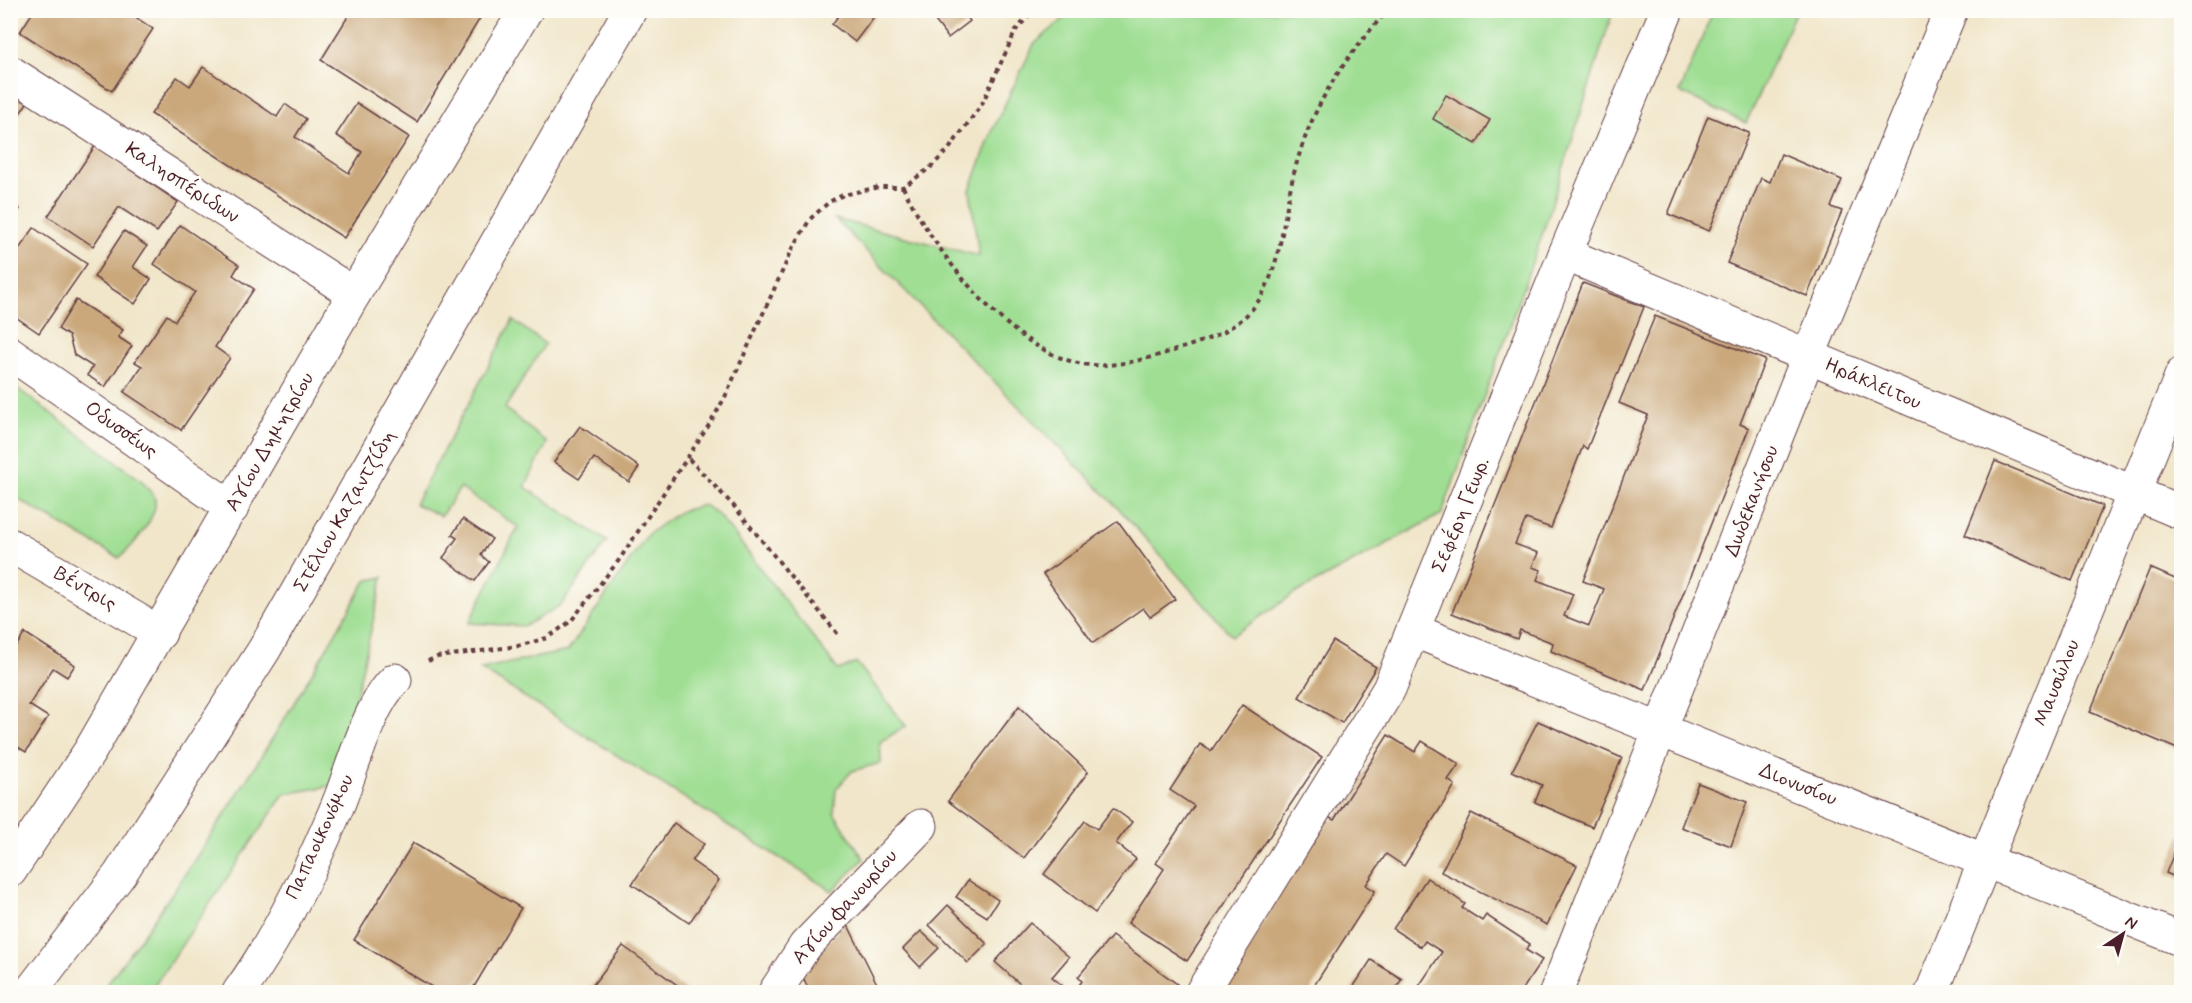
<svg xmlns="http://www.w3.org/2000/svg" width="2192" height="1003" font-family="Mynerve,sans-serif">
	<rect width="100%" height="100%" fill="#fdfcf7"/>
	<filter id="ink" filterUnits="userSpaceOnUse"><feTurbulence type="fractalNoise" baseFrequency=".0167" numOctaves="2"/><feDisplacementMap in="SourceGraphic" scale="12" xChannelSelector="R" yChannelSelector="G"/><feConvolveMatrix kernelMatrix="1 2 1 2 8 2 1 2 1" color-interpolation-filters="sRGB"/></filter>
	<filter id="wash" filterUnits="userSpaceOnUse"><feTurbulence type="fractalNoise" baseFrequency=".008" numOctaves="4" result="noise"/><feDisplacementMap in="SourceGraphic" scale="24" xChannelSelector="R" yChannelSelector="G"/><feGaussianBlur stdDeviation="1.35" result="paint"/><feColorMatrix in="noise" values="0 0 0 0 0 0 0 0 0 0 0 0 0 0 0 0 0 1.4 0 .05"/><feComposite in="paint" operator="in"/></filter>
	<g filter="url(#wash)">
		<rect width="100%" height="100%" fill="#f1e6ca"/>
		<g fill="#9fde93" stroke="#747e5f" stroke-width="1.5">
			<path d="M 1073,11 L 1613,11 L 1542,235 L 1442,514 L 1294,594 L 1232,636 L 1120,510 L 835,219 L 979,256 L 970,190 L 993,129 L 1034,44 Z"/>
			<path d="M 1713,11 L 1796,11 L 1746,123 L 1680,92 Z"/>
			<path d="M 513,320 L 545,344 L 505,408 L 547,443 L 525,487 L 607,541 L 561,605 L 525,626 L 469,623 L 518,527 L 460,488 L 441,516 L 415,504 Z"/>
			<path d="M 10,383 L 142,481 C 145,486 151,491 154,497 C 162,513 131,548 119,558 L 11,495 Z"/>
			<path d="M 704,505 L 717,514 L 737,538 L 838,670 L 857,663 L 906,726 L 880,742 L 881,763 L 852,771 L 836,789 L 834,813 L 864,859 L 832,891 L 480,669 L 568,651 L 648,534 L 681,511 Z"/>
			<path d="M 383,577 L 336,785 L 284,794 L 150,992 L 101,992 C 199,862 284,723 366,581 Z"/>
		</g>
		<g id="blocks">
			<g fill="#caa87c">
				<path d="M 34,10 L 125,10 L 153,29 L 112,91 L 20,32 Z"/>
				<path d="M 352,10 L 485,10 L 417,122 L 321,60 Z"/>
				<path d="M 843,10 L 879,10 L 855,42 L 832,24 Z"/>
				<path d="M 927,10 L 962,10 L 970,21 L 948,38 Z"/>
				<path d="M 203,67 L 277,117 L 285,104 L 306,119 L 295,137 L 349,173 L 362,152 L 336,135 L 357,103 L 409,137 L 344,238 L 151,114 L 177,77 L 190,86 Z"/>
				<path d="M 10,93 L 27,103 L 10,128 Z"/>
				<path d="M 1446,95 L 1490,120 L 1476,144 L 1433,119 Z"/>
				<path d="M 1708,116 L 1749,133 L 1709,231 L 1668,214 Z"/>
				<path d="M 95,146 L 178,202 L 157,232 L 119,207 L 93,246 L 48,216 Z"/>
				<path d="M 1781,154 L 1842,180 L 1831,207 L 1842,211 L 1807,296 L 1727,263 L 1761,178 L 1770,182 Z"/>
				<path d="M 10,202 L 20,209 L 10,222 Z"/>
				<path d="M 180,225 L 239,265 L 233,275 L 254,289 L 215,347 L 230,358 L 181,430 L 124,392 L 142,366 L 135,362 L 167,315 L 175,321 L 195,292 L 154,264 Z"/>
				<path d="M 34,228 L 87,264 L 39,333 L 10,313 L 10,243 L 19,249 Z"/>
				<path d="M 124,231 L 147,246 L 133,267 L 151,279 L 135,304 L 94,277 Z"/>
				<path d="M 1583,283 L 1644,307 L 1587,449 L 1583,446 L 1551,528 L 1526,519 L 1515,544 L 1538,553 L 1532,567 L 1541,570 L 1537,580 L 1573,594 L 1564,616 L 1589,626 L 1604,589 L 1583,581 L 1648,415 L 1619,403 L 1655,316 L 1765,360 L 1740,424 L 1749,428 L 1645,690 L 1551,651 L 1553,643 L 1520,630 L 1517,639 L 1452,613 Z"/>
				<path d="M 76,300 L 123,330 L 118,337 L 132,346 L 105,387 L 87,375 L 93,367 L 74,355 L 69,336 L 58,329 Z"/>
				<path d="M 580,426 L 639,467 L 629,482 L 594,458 L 579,479 L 554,462 Z"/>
				<path d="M 1995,461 L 2103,506 L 2072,581 L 1965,535 Z"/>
				<path d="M 463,519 L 492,539 L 481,555 L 489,562 L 475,581 L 443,558 L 457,538 L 452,535 Z"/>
				<path d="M 1118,521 L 1175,599 L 1150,617 L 1143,608 L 1093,643 L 1043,574 Z"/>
				<path d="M 2150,568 L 2182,582 L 2182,751 L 2090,712 Z"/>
				<path d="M 25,633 L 75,665 L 67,677 L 53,668 L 29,705 L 48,717 L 26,752 L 10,742 L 10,641 L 17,645 Z"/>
				<path d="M 1333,641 L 1376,667 L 1342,723 L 1299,697 Z"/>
				<path d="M 1242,705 L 1322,757 L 1187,961 L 1128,923 L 1164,869 L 1156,863 L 1194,806 L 1170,790 L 1200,744 L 1211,751 Z"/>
				<path d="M 1019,706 L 1088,772 L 1024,858 L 948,801 Z"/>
				<path d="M 1538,721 L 1622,758 L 1592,827 L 1535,802 L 1542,785 L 1512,771 Z"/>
				<path d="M 1388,735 L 1415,752 L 1422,741 L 1459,764 L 1448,780 L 1455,785 L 1404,866 L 1386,854 L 1366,885 L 1375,891 L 1310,992 L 1220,992 L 1328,817 L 1334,820 Z"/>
				<path d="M 1698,783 L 1747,802 L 1731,846 L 1681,827 Z"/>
				<path d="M 1113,808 L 1132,822 L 1116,843 L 1136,859 L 1095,913 L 1044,874 L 1085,821 L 1097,829 Z"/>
				<path d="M 1471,813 L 1577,865 L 1547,925 L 1441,872 Z"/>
				<path d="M 674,823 L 704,844 L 692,861 L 719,880 L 689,923 L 632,884 Z"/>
				<path d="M 2181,835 L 2182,835 L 2182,880 L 2166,873 Z"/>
				<path d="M 413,843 L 521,908 L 471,992 L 440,992 L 354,940 Z"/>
				<path d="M 1427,878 L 1465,904 L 1462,908 L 1482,921 L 1486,915 L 1530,944 L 1526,950 L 1542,960 L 1521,992 L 1415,992 L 1442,952 L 1425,941 L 1421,947 L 1393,929 Z"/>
				<path d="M 968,880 L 998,900 L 987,917 L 956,897 Z"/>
				<path d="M 948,905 L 987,944 L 968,963 L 929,925 Z"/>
				<path d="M 846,921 L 881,992 L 810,992 L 801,973 Z"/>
				<path d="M 1030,923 L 1069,957 L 1052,977 L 1064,987 L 1059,992 L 1029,992 L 995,962 Z"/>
				<path d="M 921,931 L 939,948 L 920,967 L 903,949 Z"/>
				<path d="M 1112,936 L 1177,984 L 1171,992 L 1074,992 L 1082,981 L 1078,977 Z"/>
				<path d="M 623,946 L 687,992 L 588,991 Z"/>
				<path d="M 1371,960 L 1402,979 L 1393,992 L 1350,992 Z"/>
			</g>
		</g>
	</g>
	<g filter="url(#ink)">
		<use href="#blocks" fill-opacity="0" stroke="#633d43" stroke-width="1.5"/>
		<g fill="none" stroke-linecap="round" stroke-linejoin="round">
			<g stroke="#633d43" stroke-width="35">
				<g id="street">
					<path d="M 10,72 L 354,294"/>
					<path d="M 1565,254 L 2182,513"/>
					<path d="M 10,353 L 232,508"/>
					<path d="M 10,545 L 160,633"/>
					<path d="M 1415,631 L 2182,940"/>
					<path d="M 10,871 L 90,751 L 354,294 L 526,10"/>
					<path d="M 239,992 C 278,938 311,869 337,807 C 352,772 368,705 395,680"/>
					<path d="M 775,992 L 805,946 L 921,826"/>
					<path d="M 1202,992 L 1389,689 L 1565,254 L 1667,10"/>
					<path d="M 1556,992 L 1808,357 L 1951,10"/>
					<path d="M 1932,992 L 2182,374"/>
				</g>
			</g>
			<g stroke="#633d43" stroke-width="35">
				<path id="primary" d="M 30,992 L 120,874 L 264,650 L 630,10"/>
			</g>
			<g stroke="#633d43" stroke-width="4" stroke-dasharray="4.5 4.5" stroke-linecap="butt">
				<path d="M 903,187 C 933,249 1007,348 1078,363 C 1108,370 1147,359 1176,350 C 1205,341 1238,330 1257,303 C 1281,269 1283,217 1293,177 C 1310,108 1341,62 1388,10"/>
				<path d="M 689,459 L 733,505 L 840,637"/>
				<path d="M 428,661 L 437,657 L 518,646 L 547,638 L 571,621 L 619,560 L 711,422 L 725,397 L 792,250 L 810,219 L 829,202 L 843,195 L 879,187 L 903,187 L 930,168 L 949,149 L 982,104 L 1016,30 L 1034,10"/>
			</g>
			<use href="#street" stroke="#fff" stroke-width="33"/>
			<use href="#primary" stroke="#fff" stroke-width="33"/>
		</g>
	</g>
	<g text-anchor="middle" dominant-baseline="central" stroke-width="5" stroke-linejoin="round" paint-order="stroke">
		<g font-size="20" fill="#4a1f2b" stroke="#fdfcf7">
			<text transform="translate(182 183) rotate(33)">Καλησπέριδων</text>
			<text transform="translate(1873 384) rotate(23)">Ηράκλειτου</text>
			<text transform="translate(121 430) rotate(35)">Οδυσσέως</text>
			<text transform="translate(270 442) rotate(-60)">Αγίου Δημητρίου</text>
			<text transform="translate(1752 501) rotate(-69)">Δωδεκανήσου</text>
			<text transform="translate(345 511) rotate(-60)">Στέλιου Καζαντζίδη</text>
			<text transform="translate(1461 515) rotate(-68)">Σεφέρη Γεωρ.</text>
			<text transform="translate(85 589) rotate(30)">Βέντρις</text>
			<text transform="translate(2057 683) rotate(-68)">Μαυσώλου</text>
			<text transform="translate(1798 785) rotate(22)">Διονυσίου</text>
			<text transform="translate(320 837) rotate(-65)">Παπαοικονόμου</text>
			<text transform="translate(845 907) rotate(-48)">Αγίου Φανουρίου</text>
		</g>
	</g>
	<rect width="2192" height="1003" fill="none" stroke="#fdfcf7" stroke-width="36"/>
	<g transform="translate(2123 934) rotate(36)" stroke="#fdfcf7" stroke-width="4.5" paint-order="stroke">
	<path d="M0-4.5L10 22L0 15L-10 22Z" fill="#4a1f2b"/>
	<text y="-9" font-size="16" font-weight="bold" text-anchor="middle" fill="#4a1f2b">N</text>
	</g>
</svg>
